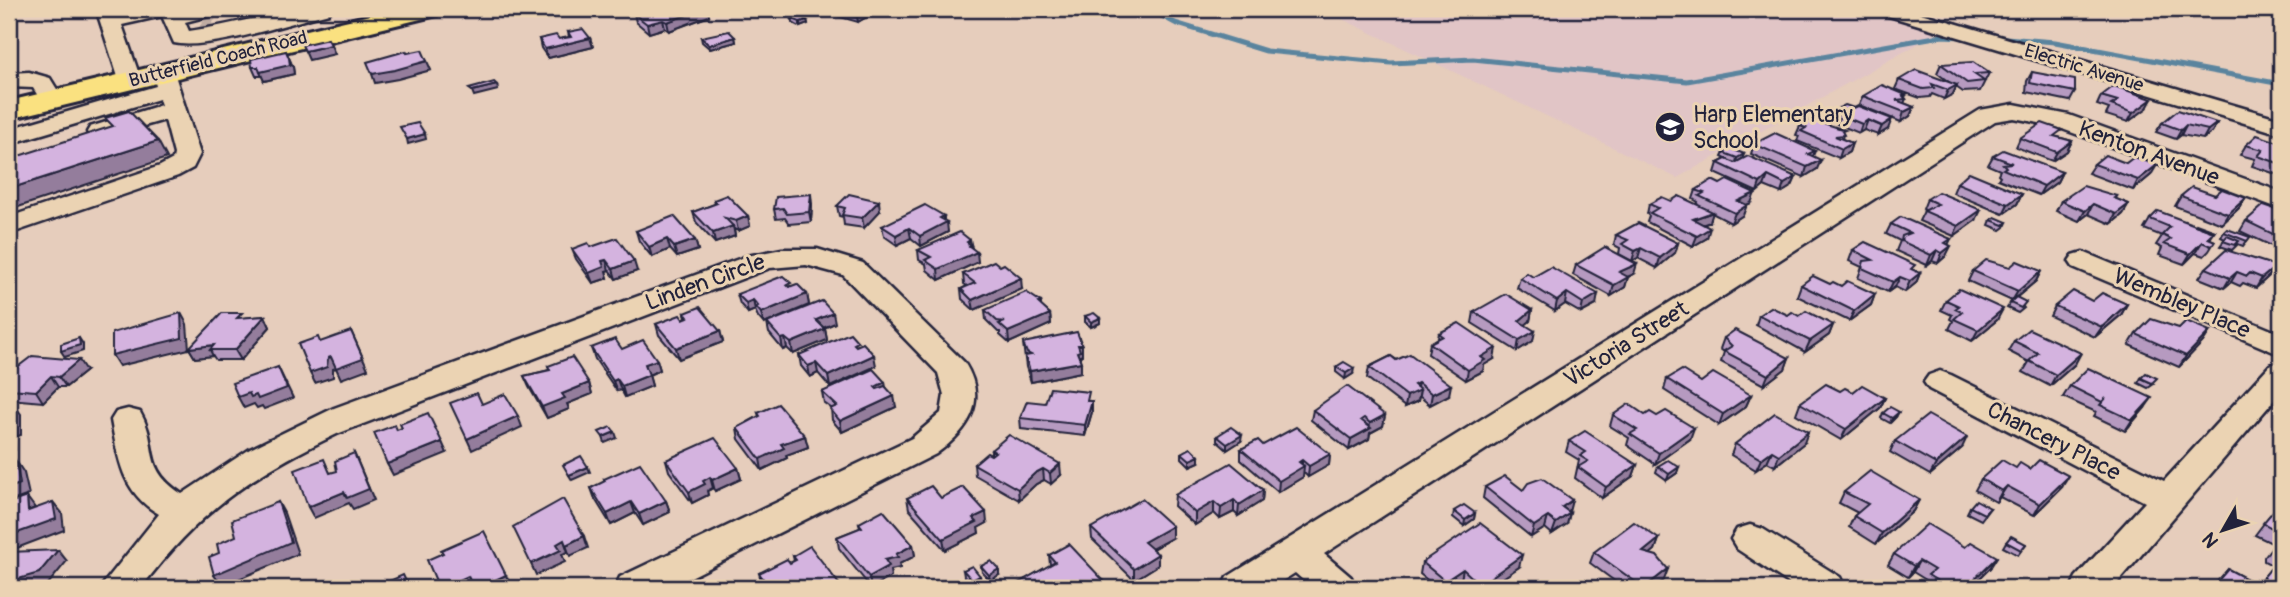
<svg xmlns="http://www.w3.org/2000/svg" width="2290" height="597" font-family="Pangolin,sans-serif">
	<rect width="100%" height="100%" fill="#e6cdbc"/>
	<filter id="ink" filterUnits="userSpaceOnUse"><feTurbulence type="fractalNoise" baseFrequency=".0143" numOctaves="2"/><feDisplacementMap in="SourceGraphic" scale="14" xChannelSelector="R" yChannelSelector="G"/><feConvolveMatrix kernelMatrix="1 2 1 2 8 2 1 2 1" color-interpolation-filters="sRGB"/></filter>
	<g filter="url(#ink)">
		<path fill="#e1c5c6" d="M 1321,9 L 1886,9 L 1926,21 L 1936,34 L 1677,178 Z"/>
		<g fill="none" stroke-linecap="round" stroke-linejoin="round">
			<g stroke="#5a849e" stroke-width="5">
				<path d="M 1149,9 L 1175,23 L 1266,51 L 1391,63 L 1473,59 L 1687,81 L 1941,36 L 1964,37"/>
				<path d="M 1994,37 L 2055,42 L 2281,84"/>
			</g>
			<g stroke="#bfaba2" stroke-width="23" stroke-dasharray="23 11" stroke-linecap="butt">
				<path d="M 246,13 L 255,18"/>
				<path d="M 202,23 L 209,28"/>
			</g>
			<g stroke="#22223b" stroke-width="5">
				<g id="minor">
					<path d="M 96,9 L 116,9 L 118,13 L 137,9 L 223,9 L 220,13 L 185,22 L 189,31 C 238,25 284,7 332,9 L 329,13 C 293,22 207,51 174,43 L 162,16 L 122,25 L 141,80 L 130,87 L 119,80 Z"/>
					<path d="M 1876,9 L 1907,9 L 2281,119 L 2281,134 L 1879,13 Z"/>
					<path d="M 163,65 L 174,72 L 200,154 L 193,168 L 178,176 L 9,234 L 9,217 L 160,166 L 173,159 L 174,154 L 165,120 L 99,139 L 90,137 L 87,132 L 90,127 L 161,105 L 159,99 L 9,144 L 9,129 L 156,86 L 152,72 Z"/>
					<path d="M 29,72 L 50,78 L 63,99 L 59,104 L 43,104 L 33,88 L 9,87 L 9,73 Z"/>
					<path d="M 2014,104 L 2069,115 L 2281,192 L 2281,209 L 2054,126 L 2014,118 L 1995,121 L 1324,554 L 1351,577 L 1356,588 L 1312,588 L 1295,573 L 1271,588 L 1222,588 L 1227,577 L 1980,110 Z"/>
					<path d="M 782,249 L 817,249 L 863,263 L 964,362 C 989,401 969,430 936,454 L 669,588 L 615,588 L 620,577 L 912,438 L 941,413 L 944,395 L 938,373 L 843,275 L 806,265 L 770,268 L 337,434 C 251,475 199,511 141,588 L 100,588 L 159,514 C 122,493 118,458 111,420 L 116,412 L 128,409 L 140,412 C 160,446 140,467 182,494 L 250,449 L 334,408 L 747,256 Z"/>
					<path d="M 2083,252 L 2281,334 L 2281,355 L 2073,267 L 2069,261 L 2073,255 Z"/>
					<path d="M 2281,362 L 2281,392 L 2113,588 L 2071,588 L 2076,577 L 2145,502 L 1929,389 L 1924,382 L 1929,375 L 1940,371 L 1951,375 L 2164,481 L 2270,365 Z"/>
					<path d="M 1750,525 L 1763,529 L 1840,577 L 1845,588 L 1796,588 L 1737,549 L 1731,539 L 1737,529 Z"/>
				</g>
			</g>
			<g stroke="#22223b" stroke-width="6">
				<path id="major" d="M 395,9 L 441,9 L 437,15 L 9,119 L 9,101 Z"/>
			</g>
			<use href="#minor" fill="#ebd3b3" fill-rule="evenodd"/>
			<use href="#major" fill="#fae180" fill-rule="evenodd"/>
		</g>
		<g fill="#b69ac0" stroke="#22223b" stroke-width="2">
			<path d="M 656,9 L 708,9 L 709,16 L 669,31 L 665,28 L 649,33 L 636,22 L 634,14 Z"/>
			<path d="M 836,12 L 870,15 L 858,22 L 837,16 Z"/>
			<path d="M 792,19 L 807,20 L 808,24 L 800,27 L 793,23 Z"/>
			<path d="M 568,32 L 590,38 L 593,47 L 548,58 L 541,48 L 539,39 L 559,39 L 569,37 Z"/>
			<path d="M 701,37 L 735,37 L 736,42 L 710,49 L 702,42 Z"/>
			<path d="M 286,51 L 293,67 L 294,74 L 264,81 L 262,76 L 256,76 L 252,67 Z"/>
			<path d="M 1941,64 L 1989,73 L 1980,91 L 1963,92 L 1956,87 L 1953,94 L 1944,99 L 1932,94 L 1930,97 L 1920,98 L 1895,89 L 1899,80 L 1949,82 L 1937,73 Z"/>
			<path d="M 2032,72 L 2075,92 L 2070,101 L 2026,92 L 2027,81 Z"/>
			<path d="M 1906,95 L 1905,98 L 1906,99 L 1904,103 L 1914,107 L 1910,116 L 1901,122 L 1859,105 L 1863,96 Z"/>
			<path d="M 2101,96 L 2147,108 L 2128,122 L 2106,115 L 2109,109 L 2097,105 Z"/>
			<path d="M 1839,108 L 1888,129 L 1878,135 L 1864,130 L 1859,133 L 1837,124 L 1839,119 L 1836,118 Z"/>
			<path d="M 2162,123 L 2217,123 L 2212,132 L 2203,139 L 2181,135 L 2176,139 L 2156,132 Z"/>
			<path d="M 1800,126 L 1843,134 L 1842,139 L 1852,143 L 1849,152 L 1839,158 L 1797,141 L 1799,136 L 1796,135 Z"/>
			<path d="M 2058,137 L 2072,141 L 2067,151 L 2052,161 L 2016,147 L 2020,138 Z"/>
			<path d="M 2281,143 L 2281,169 L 2276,174 L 2252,166 L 2255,159 L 2240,155 L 2246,145 Z"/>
			<path d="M 1754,144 L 1815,151 L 1813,156 L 1817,169 L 1804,177 L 1751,154 Z"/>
			<path d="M 1724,153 L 1744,154 L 1742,159 L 1796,177 L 1792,186 L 1781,193 L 1764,186 L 1757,192 L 1715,173 L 1718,163 L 1726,159 L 1722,157 Z"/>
			<path d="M 1993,156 L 2062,172 L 2057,182 L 2039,195 L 1998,179 L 2000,176 L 1998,174 L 2000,170 L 1988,165 Z"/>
			<path d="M 2094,164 L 2151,175 L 2133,190 L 2088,173 Z"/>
			<path d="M 1957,183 L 2022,194 L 2017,204 L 2003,214 L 1953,193 Z"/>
			<path d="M 1696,190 L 1751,203 L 1746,205 L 1743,215 L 1731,223 L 1712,213 L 1710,222 L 1703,225 L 1707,238 L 1693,246 L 1647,222 L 1649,216 L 1647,214 L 1649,204 L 1697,204 L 1698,202 L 1693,199 Z"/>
			<path d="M 2215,195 L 2246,198 L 2239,208 L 2222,224 L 2175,206 L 2181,196 Z"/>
			<path d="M 2117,196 L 2116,199 L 2129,204 L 2123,214 L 2111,224 L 2088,214 L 2079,221 L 2056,211 L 2061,201 Z"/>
			<path d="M 1927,199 L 1976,220 L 1954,236 L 1919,221 L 1924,211 L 1925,210 L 1923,209 Z"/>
			<path d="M 714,200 L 748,216 L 750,226 L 738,231 L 734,229 L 735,236 L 715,243 L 696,222 L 693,212 L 715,204 Z"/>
			<path d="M 812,204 L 811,222 L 789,224 L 785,218 L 776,219 L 774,209 Z"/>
			<path d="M 837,206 L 880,211 L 864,228 L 844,225 L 843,217 L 839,216 Z"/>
			<path d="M 2281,211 L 2281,247 L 2278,249 L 2240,231 L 2246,221 Z"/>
			<path d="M 2150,219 L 2195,225 L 2215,231 L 2210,239 L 2215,241 L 2209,251 L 2204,256 L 2195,253 L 2184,264 L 2159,255 L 2162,248 L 2156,245 L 2162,236 L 2144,229 Z"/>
			<path d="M 944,220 L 948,232 L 921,246 L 911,238 L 897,245 L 884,236 L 882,226 Z"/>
			<path d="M 1991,220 L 2007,222 L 2005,227 L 2001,230 L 1989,225 Z"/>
			<path d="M 1891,224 L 1951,239 L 1948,245 L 1946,256 L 1938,263 L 1932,261 L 1927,265 L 1896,251 L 1900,241 L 1886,234 Z"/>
			<path d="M 636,231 L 695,240 L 698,250 L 677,257 L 670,249 L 652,257 L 639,241 Z"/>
			<path d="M 2224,232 L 2250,237 L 2243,246 L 2238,244 L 2232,250 L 2220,246 L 2225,239 L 2221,237 Z"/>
			<path d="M 1616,235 L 1678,243 L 1675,253 L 1657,268 L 1638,258 L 1632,261 L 1619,254 L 1620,248 L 1614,245 Z"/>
			<path d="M 970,240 L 972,248 L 978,262 L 939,280 L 927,270 L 926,264 L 919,260 L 918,250 Z"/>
			<path d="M 591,247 L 637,271 L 616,279 L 609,270 L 606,271 L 608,278 L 593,283 L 576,259 L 572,249 Z"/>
			<path d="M 1853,250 L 1913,270 L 1920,273 L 1916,283 L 1905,292 L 1895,287 L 1888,292 L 1858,278 L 1862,267 L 1849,261 Z"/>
			<path d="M 1576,265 L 1634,274 L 1628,277 L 1625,287 L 1611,296 L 1573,275 Z"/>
			<path d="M 1000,266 L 1022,289 L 974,310 L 962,299 L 961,289 L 967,286 L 964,284 L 963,274 Z"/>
			<path d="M 2010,267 L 2041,271 L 2036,281 L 2016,298 L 2024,308 L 2018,313 L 2007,308 L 2012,301 L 1968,281 L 1973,271 Z"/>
			<path d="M 2206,268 L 2269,276 L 2256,288 L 2243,283 L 2240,286 L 2231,282 L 2224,288 L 2199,278 Z"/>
			<path d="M 1533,277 L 1596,305 L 1581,313 L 1565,304 L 1555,311 L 1517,288 L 1520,278 Z"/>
			<path d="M 1830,284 L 1841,286 L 1875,294 L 1871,305 L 1849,321 L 1797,296 L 1801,285 Z"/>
			<path d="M 791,286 L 807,294 L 809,305 L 764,324 L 758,317 L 755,310 L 748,313 L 740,304 L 737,294 Z"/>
			<path d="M 1946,300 L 1997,320 L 1972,341 L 1949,329 L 1953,321 L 1950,319 L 1952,315 L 1941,310 Z"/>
			<path d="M 2092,301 L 2127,304 L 2121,315 L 2095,337 L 2050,316 L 2055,306 Z"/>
			<path d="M 1041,302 L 1041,306 L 1050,314 L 1051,324 L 1009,343 L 1000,335 L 1000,332 L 998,332 L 986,320 L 985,310 Z"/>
			<path d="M 1532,310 L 1530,321 L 1525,325 L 1533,341 L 1517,351 L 1472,323 L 1474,312 Z"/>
			<path d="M 685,313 L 720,331 L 723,342 L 679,359 L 659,335 L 656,324 L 686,318 Z"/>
			<path d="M 1759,315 L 1799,316 L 1833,325 L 1829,335 L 1805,352 L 1756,325 Z"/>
			<path d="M 265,316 L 270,327 L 241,360 L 216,360 L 213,356 L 195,358 L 189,348 L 244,318 Z"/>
			<path d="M 1085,316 L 1100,318 L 1100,323 L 1091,327 L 1085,322 Z"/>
			<path d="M 767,323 L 835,323 L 824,328 L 825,329 L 827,340 L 793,354 L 787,348 L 783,350 L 769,333 Z"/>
			<path d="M 2179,328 L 2210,331 L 2203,342 L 2179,367 L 2129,345 L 2136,334 Z"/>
			<path d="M 1439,333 L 1494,359 L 1484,365 L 1483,371 L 1466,380 L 1428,354 L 1430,343 L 1438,338 Z"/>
			<path d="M 1724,338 L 1789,358 L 1785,369 L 1764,385 L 1721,362 L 1724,352 L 1720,349 Z"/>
			<path d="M 2014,341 L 2075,364 L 2050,386 L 2023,372 L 2029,362 L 2008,351 Z"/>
			<path d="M 1023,343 L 1082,345 L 1082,355 L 1080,356 L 1081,372 L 1031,382 L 1026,367 Z"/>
			<path d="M 859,345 L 876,366 L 830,387 L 818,373 L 810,377 L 801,366 L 799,355 Z"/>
			<path d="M 591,348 L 657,360 L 660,370 L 649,375 L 652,386 L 625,397 L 621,390 L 617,391 L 595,359 Z"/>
			<path d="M 1391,356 L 1449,395 L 1430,405 L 1419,396 L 1418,401 L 1405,407 L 1367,378 L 1369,367 Z"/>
			<path d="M 548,366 L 589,383 L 592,394 L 567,404 L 569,409 L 547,418 L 529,387 L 524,376 L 549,370 Z"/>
			<path d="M 1336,367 L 1353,374 L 1345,379 L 1336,372 Z"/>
			<path d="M 86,371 L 66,387 L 58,387 L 43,402 L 9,399 L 9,372 Z"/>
			<path d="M 2141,378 L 2154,384 L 2148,388 L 2138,383 Z"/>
			<path d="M 1667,379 L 1701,382 L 1751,395 L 1746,406 L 1719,425 L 1664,390 Z"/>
			<path d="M 2070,386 L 2145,408 L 2125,431 L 2094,416 L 2097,411 L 2096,412 L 2063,397 Z"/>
			<path d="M 886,387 L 896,407 L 842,432 L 832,420 L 831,408 L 824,403 L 822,392 Z"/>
			<path d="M 1853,392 L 1885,398 L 1880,408 L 1841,440 L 1796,414 L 1800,403 Z"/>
			<path d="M 1089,401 L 1092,412 L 1085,436 L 1021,429 L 1020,418 Z"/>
			<path d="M 1313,410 L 1385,415 L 1383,426 L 1370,433 L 1369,439 L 1349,450 L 1311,420 Z"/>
			<path d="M 758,413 L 805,436 L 808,447 L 786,455 L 787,458 L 762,470 L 739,439 L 737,428 L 759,416 Z"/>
			<path d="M 1883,413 L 1896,417 L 1890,423 L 1881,418 Z"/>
			<path d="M 1613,415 L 1645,415 L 1690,439 L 1655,464 L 1627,445 L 1629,438 L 1610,426 Z"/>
			<path d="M 1217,436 L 1241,441 L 1227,450 L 1217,441 Z"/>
			<path d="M 1569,441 L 1637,465 L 1633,476 L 1602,498 L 1575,478 L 1579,460 L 1566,452 Z"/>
			<path d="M 1895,441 L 1962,448 L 1930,475 L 1890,452 Z"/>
			<path d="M 1804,443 L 1775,466 L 1767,462 L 1756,470 L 1731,455 L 1735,444 Z"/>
			<path d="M 1263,445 L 1330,454 L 1329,465 L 1308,477 L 1303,472 L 1303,477 L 1278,492 L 1241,460 L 1241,449 Z"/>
			<path d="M 991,450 L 1061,475 L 1051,484 L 1044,480 L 1036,484 L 1019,500 L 975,475 L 974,464 L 991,455 Z"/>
			<path d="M 1182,453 L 1199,462 L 1190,466 L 1182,458 Z"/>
			<path d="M 666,460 L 738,468 L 741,479 L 715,491 L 713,488 L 707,491 L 708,495 L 692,503 L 669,471 Z"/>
			<path d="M 1658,466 L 1677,473 L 1667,480 L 1656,472 Z"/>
			<path d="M 2016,468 L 2062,487 L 2034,515 L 2000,497 L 1996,502 L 1975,490 L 1981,479 Z"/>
			<path d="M 604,479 L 666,501 L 670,512 L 643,525 L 635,513 L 611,525 L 595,499 L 591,488 L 605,482 Z"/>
			<path d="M 1485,487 L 1523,490 L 1570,513 L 1567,524 L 1552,534 L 1545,528 L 1531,537 L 1483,498 Z"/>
			<path d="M 1263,490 L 1262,501 L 1238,516 L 1234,512 L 1220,519 L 1214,513 L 1195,525 L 1174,506 L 1175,495 Z"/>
			<path d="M 1844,492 L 1919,500 L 1913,511 L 1876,544 L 1849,527 L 1854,516 L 1858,513 L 1839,503 Z"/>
			<path d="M 907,498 L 941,498 L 987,523 L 978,528 L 979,533 L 945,550 L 909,509 Z"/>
			<path d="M 1970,507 L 1990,508 L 1981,520 L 1967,513 Z"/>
			<path d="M 2274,510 L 2281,513 L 2281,570 L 2264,561 L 2264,557 L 2274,544 L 2255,535 Z"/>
			<path d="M 1454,511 L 1475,513 L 1474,519 L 1464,526 L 1453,517 Z"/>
			<path d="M 859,523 L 913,545 L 915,556 L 899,564 L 900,568 L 890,570 L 891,577 L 871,588 L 839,548 L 837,537 L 860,528 Z"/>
			<path d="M 1091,528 L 1172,538 L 1152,549 L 1158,565 L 1134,580 L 1092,539 Z"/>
			<path d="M 1659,539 L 1655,550 L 1650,554 L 1664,580 L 1654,588 L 1624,588 L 1590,563 L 1594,552 Z"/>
			<path d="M 2006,542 L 2026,544 L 2018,555 L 2003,547 Z"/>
			<path d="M 1894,554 L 1990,568 L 1970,588 L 1925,588 L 1922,587 L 1926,580 L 1913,572 L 1908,577 L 1888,565 Z"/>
			<path d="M 1049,555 L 1104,581 L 1105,588 L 1015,588 L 1015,585 L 1050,565 Z"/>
			<path d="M 793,556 L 840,588 L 765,588 L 762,585 L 759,573 L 790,563 L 794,561 Z"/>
			<path d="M 1422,562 L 1519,567 L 1488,588 L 1469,588 L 1461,580 L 1448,588 L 1437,588 L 1420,574 Z"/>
			<path d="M 981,566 L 999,575 L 990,580 L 982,572 Z"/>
			<path d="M 2271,568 L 2281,588 L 2212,588 L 2228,569 L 2257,585 Z"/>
			<path d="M 963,570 L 981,582 L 972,586 L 964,576 Z"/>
		</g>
		<g fill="#947d9c" stroke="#22223b" stroke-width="2">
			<path d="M 704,9 L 708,9 L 709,16 L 669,31 L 667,22 Z"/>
			<path d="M 869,10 L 870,15 L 858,22 L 857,17 Z"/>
			<path d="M 663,20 L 665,28 L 649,33 L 647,24 Z"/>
			<path d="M 807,20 L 808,24 L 800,27 L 800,22 Z"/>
			<path d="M 735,37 L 736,42 L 710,49 L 709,45 Z"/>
			<path d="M 590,38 L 593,47 L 548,58 L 545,49 Z"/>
			<path d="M 331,45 L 335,54 L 309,60 L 305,51 Z"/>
			<path d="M 289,58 L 293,67 L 294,74 L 264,81 L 260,72 Z"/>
			<path d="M 427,61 L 431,70 L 398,79 L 375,83 L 372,74 Z"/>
			<path d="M 497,85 L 498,90 L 474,96 L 472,91 Z"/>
			<path d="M 1957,85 L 1953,94 L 1944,99 L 1948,90 Z"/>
			<path d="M 2152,99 L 2147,108 L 2128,122 L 2133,113 Z"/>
			<path d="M 1914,107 L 1910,116 L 1901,122 L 1904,112 Z"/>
			<path d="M 1892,119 L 1888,129 L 1878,135 L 1882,126 Z"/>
			<path d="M 1868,120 L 1864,130 L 1859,133 L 1862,124 Z"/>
			<path d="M 2217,123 L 2212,132 L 2203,139 L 2208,130 Z"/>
			<path d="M 2186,125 L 2181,135 L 2176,139 L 2181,130 Z"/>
			<path d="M 425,134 L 426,139 L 408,144 L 407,139 Z"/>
			<path d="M 158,141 L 167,158 L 9,210 L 9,189 Z"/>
			<path d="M 2072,141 L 2067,151 L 2052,161 L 2057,152 Z"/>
			<path d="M 1852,143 L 1849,152 L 1839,158 L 1842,149 Z"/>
			<path d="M 1744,154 L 1742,159 L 1736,163 L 1737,158 Z"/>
			<path d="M 1821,160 L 1817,169 L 1804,177 L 1807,167 Z"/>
			<path d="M 2157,165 L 2151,175 L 2133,190 L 2138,180 Z"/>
			<path d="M 2062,172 L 2057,182 L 2039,195 L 2044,186 Z"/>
			<path d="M 1768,176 L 1764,186 L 1757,192 L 1760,183 Z"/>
			<path d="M 1796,177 L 1792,186 L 1781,193 L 1784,184 Z"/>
			<path d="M 1755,193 L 1751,203 L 1734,211 L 1738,201 Z"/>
			<path d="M 811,194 L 812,204 L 811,222 L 809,212 Z"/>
			<path d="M 2022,194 L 2017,204 L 2003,214 L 2008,204 Z"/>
			<path d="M 2246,198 L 2239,208 L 2222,224 L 2228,214 Z"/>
			<path d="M 879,201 L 880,211 L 864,228 L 862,218 Z"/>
			<path d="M 2093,204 L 2088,214 L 2079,221 L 2085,211 Z"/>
			<path d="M 2129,204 L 2123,214 L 2111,224 L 2116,214 Z"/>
			<path d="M 1747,205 L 1743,215 L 1731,223 L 1735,213 Z"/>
			<path d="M 1981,210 L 1976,220 L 1954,236 L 1958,226 Z"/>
			<path d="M 1713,212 L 1710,222 L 1690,229 L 1693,219 Z"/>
			<path d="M 748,216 L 750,226 L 738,231 L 736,221 Z"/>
			<path d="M 944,216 L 944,223 L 947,222 L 948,232 L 921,246 L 920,236 L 940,218 Z"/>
			<path d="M 733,226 L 735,236 L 715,243 L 713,233 Z"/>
			<path d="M 909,228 L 911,238 L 897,245 L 896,235 Z"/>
			<path d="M 1710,228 L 1707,238 L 1693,246 L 1697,236 Z"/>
			<path d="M 667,239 L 670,249 L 652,257 L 649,247 Z"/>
			<path d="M 695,240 L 698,250 L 677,257 L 674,247 Z"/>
			<path d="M 970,240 L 972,254 L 977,252 L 978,262 L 939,280 L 938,269 L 967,242 Z"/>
			<path d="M 2202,242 L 2195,253 L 2184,264 L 2190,254 Z"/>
			<path d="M 1678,243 L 1675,253 L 1657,268 L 1660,258 Z"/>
			<path d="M 1951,246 L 1946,256 L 1938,263 L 1942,253 Z"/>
			<path d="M 1641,248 L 1638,258 L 1632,261 L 1635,251 Z"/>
			<path d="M 1937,250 L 1932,261 L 1927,265 L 1931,255 Z"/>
			<path d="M 606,260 L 609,270 L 606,271 L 608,278 L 593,283 L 589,273 L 602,261 Z"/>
			<path d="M 634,261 L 637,271 L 616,279 L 613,269 Z"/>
			<path d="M 1637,264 L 1634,274 L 1616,282 L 1619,272 Z"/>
			<path d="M 2276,266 L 2269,276 L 2256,288 L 2262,278 Z"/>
			<path d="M 2041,271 L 2036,281 L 2012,301 L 2018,291 Z"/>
			<path d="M 2237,272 L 2231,282 L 2224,288 L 2230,278 Z"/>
			<path d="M 1920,273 L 1916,283 L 1905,292 L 1910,281 Z"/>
			<path d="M 1628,277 L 1625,287 L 1611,296 L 1614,285 Z"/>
			<path d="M 1900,277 L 1895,287 L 1888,292 L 1893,282 Z"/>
			<path d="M 1021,278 L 1022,289 L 974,310 L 972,300 Z"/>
			<path d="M 1567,293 L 1565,304 L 1555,311 L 1557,301 Z"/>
			<path d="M 807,294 L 809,305 L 764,324 L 761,313 Z"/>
			<path d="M 1598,294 L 1596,305 L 1581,313 L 1583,303 Z"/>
			<path d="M 1875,294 L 1871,305 L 1849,321 L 1854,311 Z"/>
			<path d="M 753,300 L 755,310 L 748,313 L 746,303 Z"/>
			<path d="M 2127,304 L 2121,315 L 2095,337 L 2102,327 Z"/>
			<path d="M 2003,309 L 1997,320 L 1972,341 L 1978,330 Z"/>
			<path d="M 1532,310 L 1530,321 L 1517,332 L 1519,321 Z"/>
			<path d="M 181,313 L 187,324 L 189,349 L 119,366 L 112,355 Z"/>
			<path d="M 833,313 L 835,323 L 818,330 L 816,320 Z"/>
			<path d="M 1050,314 L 1051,324 L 1009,343 L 1008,332 Z"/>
			<path d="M 265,316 L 270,327 L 241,360 L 235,350 Z"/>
			<path d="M 1100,318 L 1100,323 L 1091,327 L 1091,322 Z"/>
			<path d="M 1833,325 L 1829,335 L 1805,352 L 1810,341 Z"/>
			<path d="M 825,329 L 827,340 L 793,354 L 791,343 Z"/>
			<path d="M 351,331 L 368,369 L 341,379 L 336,368 L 333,369 L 333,377 L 315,383 L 310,373 L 328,358 Z"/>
			<path d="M 720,331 L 723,342 L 679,359 L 676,348 Z"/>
			<path d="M 1535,331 L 1533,341 L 1517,351 L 1519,340 Z"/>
			<path d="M 2210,331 L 2203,342 L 2179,367 L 2186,356 Z"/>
			<path d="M 79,338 L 83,344 L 83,351 L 65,357 L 61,351 Z"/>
			<path d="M 785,338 L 787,348 L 783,350 L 781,339 Z"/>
			<path d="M 214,345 L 210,350 L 213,356 L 195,358 L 189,348 Z"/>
			<path d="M 1078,345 L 1082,345 L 1082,355 L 1080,356 L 1080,362 L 1077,352 Z"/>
			<path d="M 1496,348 L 1494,359 L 1484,365 L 1483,371 L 1466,380 L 1468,370 L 1481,357 Z"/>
			<path d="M 2081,353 L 2075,364 L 2050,386 L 2056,375 Z"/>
			<path d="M 874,355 L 876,366 L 830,387 L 828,376 Z"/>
			<path d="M 1789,358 L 1785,369 L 1764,385 L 1768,375 Z"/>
			<path d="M 79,360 L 86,371 L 66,387 L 59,377 Z"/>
			<path d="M 657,360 L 660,370 L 648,375 L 645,364 Z"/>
			<path d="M 1081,362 L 1081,372 L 1031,382 L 1030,371 Z"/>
			<path d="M 816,363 L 818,373 L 810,377 L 808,366 Z"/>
			<path d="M 278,367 L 293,398 L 264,409 L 262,406 L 257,408 L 254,404 L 244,408 L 238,397 Z"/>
			<path d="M 1354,368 L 1353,374 L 1345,379 L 1346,373 Z"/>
			<path d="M 649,375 L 652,386 L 625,397 L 622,386 Z"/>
			<path d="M 51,376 L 58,387 L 43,402 L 36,391 Z"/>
			<path d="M 617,379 L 621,390 L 617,391 L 613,381 Z"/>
			<path d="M 885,382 L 887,393 L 877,398 L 875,387 Z"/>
			<path d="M 589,383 L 592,394 L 567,404 L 569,409 L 547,418 L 542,407 L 562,394 Z"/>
			<path d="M 1418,383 L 1416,392 L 1420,390 L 1418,401 L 1405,407 L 1407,396 L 1414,385 Z"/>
			<path d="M 1451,385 L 1449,395 L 1430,405 L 1432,394 Z"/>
			<path d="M 1751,395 L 1746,406 L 1719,425 L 1723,414 Z"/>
			<path d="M 894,396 L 896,407 L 842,432 L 840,421 Z"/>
			<path d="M 1885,398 L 1880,408 L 1841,440 L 1846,429 Z"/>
			<path d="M 2152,398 L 2145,408 L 2125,431 L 2132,420 Z"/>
			<path d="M 1092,401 L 1092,412 L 1085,436 L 1085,425 Z"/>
			<path d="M 13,403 L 21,414 L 21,435 L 14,437 L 15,450 L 10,452 L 24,473 L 29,495 L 9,502 L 9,425 Z"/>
			<path d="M 1899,412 L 1896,417 L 1890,423 L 1892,418 Z"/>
			<path d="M 1385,415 L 1383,426 L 1370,433 L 1369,439 L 1349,450 L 1351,439 L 1369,429 L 1370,423 Z"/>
			<path d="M 518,416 L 522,427 L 472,450 L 467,439 Z"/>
			<path d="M 1694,428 L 1690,439 L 1655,464 L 1659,453 Z"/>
			<path d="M 615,432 L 617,438 L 605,443 L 603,437 Z"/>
			<path d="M 1808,432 L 1804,443 L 1775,466 L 1779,455 Z"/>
			<path d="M 1242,435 L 1241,441 L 1227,450 L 1227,444 Z"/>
			<path d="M 805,436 L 808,447 L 786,455 L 787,458 L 762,470 L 760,459 L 781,444 Z"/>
			<path d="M 1967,437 L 1962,448 L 1930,475 L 1936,464 Z"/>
			<path d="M 442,442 L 447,453 L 393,475 L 387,464 Z"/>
			<path d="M 1772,451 L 1767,462 L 1756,470 L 1761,459 Z"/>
			<path d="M 354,453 L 374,500 L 353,509 L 349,503 L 314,518 L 308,507 L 344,492 Z"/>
			<path d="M 1330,454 L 1329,465 L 1308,477 L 1309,466 Z"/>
			<path d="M 1199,456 L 1199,462 L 1190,466 L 1190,460 Z"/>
			<path d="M 1302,460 L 1302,467 L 1304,466 L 1303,477 L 1278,492 L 1279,481 L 1299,462 Z"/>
			<path d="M 1060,464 L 1061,475 L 1051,484 L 1050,473 Z"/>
			<path d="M 1637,465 L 1633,476 L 1602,498 L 1606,487 Z"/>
			<path d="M 588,467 L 590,472 L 572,480 L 569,475 Z"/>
			<path d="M 1679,467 L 1677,473 L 1667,480 L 1669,474 Z"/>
			<path d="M 738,468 L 741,479 L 715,491 L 712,480 Z"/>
			<path d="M 1043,469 L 1044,480 L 1036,484 L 1019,500 L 1018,489 L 1035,473 Z"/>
			<path d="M 2069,476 L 2062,487 L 2034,515 L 2040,504 Z"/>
			<path d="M 710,477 L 713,488 L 707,491 L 708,495 L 692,503 L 689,492 L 703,481 Z"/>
			<path d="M 2007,486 L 2000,497 L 1996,502 L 2002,491 Z"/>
			<path d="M 1263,490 L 1262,501 L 1238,516 L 1239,505 Z"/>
			<path d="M 27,497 L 35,508 L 28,511 Z"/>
			<path d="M 1234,500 L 1234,512 L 1220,519 L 1221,508 Z"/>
			<path d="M 1572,500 L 1569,512 L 1562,507 Z"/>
			<path d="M 1919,500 L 1913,511 L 1876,544 L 1882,533 Z"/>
			<path d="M 666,501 L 670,512 L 643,525 L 639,514 Z"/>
			<path d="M 53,502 L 62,513 L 64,530 L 9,551 L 9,536 Z"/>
			<path d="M 278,502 L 284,513 L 298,554 L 222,586 L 214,575 Z"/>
			<path d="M 631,502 L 635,513 L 611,525 L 607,514 Z"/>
			<path d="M 1214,502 L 1214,513 L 1195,525 L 1195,513 Z"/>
			<path d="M 986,512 L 987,523 L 978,528 L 979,533 L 945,550 L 943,539 L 973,518 Z"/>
			<path d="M 1475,513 L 1474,519 L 1464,526 L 1465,520 Z"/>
			<path d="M 1570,513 L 1567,524 L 1552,534 L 1556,523 Z"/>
			<path d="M 1548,517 L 1545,528 L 1531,537 L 1534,526 Z"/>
			<path d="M 1172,526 L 1172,538 L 1144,553 L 1144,542 Z"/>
			<path d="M 584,536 L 588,548 L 570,556 L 566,545 Z"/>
			<path d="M 1659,539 L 1655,550 L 1639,563 L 1643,552 Z"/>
			<path d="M 564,540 L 568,552 L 562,554 L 565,562 L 536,575 L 531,564 L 557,544 Z"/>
			<path d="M 913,545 L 915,556 L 899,564 L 900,568 L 890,570 L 891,577 L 871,588 L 869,577 L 885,560 Z"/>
			<path d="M 58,550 L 67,561 L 48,584 L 34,588 L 11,588 L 18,579 Z"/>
			<path d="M 1158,554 L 1158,565 L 1134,580 L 1134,569 Z"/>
			<path d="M 1522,555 L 1519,567 L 1488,588 L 1479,588 L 1480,585 Z"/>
			<path d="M 1997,557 L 1990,568 L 1970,588 L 1965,588 Z"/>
			<path d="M 1919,561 L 1913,572 L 1908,577 L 1914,566 Z"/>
			<path d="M 999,569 L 999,575 L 990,580 L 989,575 Z"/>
			<path d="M 1463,569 L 1461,580 L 1448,588 L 1443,588 L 1445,581 Z"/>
			<path d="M 1668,569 L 1664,580 L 1654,588 L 1644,588 Z"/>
			<path d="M 506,575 L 511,587 L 507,588 L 478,588 Z"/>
			<path d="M 468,576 L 473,587 L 471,588 L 442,588 Z"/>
			<path d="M 980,576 L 981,582 L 972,586 L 972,580 Z"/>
			<path d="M 1104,581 L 1105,588 L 1092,588 Z"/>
			<path d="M 839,584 L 840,588 L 831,588 Z"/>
		</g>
		<g fill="#d4b3df" stroke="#22223b" stroke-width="2">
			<path d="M 656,9 L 704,9 L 667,22 L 663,20 L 647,24 L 634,14 Z"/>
			<path d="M 841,9 L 863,9 L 869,10 L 857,17 L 836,12 Z"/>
			<path d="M 799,16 L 807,20 L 800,22 L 792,19 Z"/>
			<path d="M 583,29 L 590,38 L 545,49 L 539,39 L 556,35 L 559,39 L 571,37 L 568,32 Z"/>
			<path d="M 729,31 L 735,37 L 709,45 L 701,37 Z"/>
			<path d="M 328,39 L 331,45 L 305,51 L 302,45 Z"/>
			<path d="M 422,50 L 427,61 L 395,70 L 372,74 L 367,62 L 406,51 L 407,53 Z"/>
			<path d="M 286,51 L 289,58 L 290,65 L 260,72 L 258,67 L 252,67 L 251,59 Z"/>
			<path d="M 1973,62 L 1989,73 L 1974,74 L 1984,81 L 1967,83 L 1941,64 Z"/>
			<path d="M 1916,70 L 1957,85 L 1948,90 L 1932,84 L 1934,88 L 1923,89 L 1899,80 Z"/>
			<path d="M 2032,72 L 2075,80 L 2075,92 L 2030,83 Z"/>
			<path d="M 494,82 L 497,85 L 472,91 L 469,89 Z"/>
			<path d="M 1882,85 L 1906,95 L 1903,96 L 1906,99 L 1896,100 L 1914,107 L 1904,112 L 1863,96 Z"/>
			<path d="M 2114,86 L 2152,99 L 2133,113 L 2111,105 L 2118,101 L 2101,96 Z"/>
			<path d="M 1845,105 L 1854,108 L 1858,106 L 1892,119 L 1882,126 L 1868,120 L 1862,124 L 1840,115 L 1846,111 L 1839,108 Z"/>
			<path d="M 2178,110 L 2217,123 L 2208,130 L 2186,125 L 2181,130 L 2162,123 Z"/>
			<path d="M 129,111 L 158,141 L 9,189 L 9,159 L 113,126 L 105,118 Z"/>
			<path d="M 1811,119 L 1845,130 L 1842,131 L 1844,135 L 1835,136 L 1852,143 L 1842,149 L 1801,131 L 1806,128 L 1800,126 Z"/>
			<path d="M 418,123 L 425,134 L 407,139 L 400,127 Z"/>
			<path d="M 2042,123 L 2062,130 L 2054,136 L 2072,141 L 2057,152 L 2020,138 Z"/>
			<path d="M 1775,133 L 1815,151 L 1808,154 L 1821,160 L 1807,167 L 1754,144 Z"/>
			<path d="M 2257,135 L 2281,143 L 2281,164 L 2258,156 L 2263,150 L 2246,145 Z"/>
			<path d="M 1730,148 L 1744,154 L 1737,158 L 1724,153 Z"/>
			<path d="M 2003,150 L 2062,172 L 2044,186 L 2003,169 L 2006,167 L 2003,164 L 2012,163 L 1993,156 Z"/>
			<path d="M 2105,155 L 2126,163 L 2134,157 L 2157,165 L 2138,180 L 2094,164 Z"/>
			<path d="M 1748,156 L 1796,177 L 1784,184 L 1768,176 L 1760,183 L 1718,163 L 1726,159 L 1735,163 Z"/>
			<path d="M 1969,172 L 2022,194 L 2008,204 L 1957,183 Z"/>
			<path d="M 1712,180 L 1720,184 L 1727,180 L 1755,193 L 1738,201 L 1747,205 L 1735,213 L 1699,196 L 1704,193 L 1696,190 Z"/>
			<path d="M 2083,186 L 2117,196 L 2114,198 L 2129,204 L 2116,214 L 2093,204 L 2085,211 L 2061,201 Z"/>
			<path d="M 2192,187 L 2215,195 L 2222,189 L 2246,198 L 2228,214 L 2181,196 Z"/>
			<path d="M 1938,192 L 1981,210 L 1958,226 L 1924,211 L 1938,204 L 1927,199 Z"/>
			<path d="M 811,194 L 809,212 L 787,214 L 783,208 L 774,209 L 776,197 Z"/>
			<path d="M 849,194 L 879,201 L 862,218 L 842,215 L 845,208 L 837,206 Z"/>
			<path d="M 727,195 L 748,216 L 736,221 L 725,218 L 733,226 L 713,233 L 693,212 L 717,203 L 714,200 Z"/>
			<path d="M 1679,196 L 1713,212 L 1693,219 L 1710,228 L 1697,236 L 1650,213 L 1658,208 L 1649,204 L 1662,197 L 1671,201 Z"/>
			<path d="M 925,205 L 944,216 L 940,218 L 947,222 L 920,236 L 909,228 L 896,235 L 882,226 Z"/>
			<path d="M 2264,205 L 2281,211 L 2281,238 L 2246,221 Z"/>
			<path d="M 2158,211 L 2214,232 L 2208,238 L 2215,241 L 2211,246 L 2202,242 L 2190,254 L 2164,244 L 2171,239 L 2162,235 L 2170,227 L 2150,219 Z"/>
			<path d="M 674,216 L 695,240 L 674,247 L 667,239 L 649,247 L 636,231 Z"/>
			<path d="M 1901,217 L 1951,239 L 1945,243 L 1951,246 L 1942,253 L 1937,250 L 1931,255 L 1901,241 L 1902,236 L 1910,233 L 1891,224 Z"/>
			<path d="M 1995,217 L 2007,222 L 2004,225 L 1991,220 Z"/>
			<path d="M 1638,223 L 1678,243 L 1660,258 L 1641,248 L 1635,251 L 1622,244 L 1628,240 L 1616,235 Z"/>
			<path d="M 2196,224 L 2215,231 L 2212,234 L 2214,232 L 2195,225 Z"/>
			<path d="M 2227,229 L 2250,237 L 2247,241 L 2224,232 Z"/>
			<path d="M 960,232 L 970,240 L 967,242 L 971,245 L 969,246 L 977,252 L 938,269 L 925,260 L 931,257 L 918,250 Z"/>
			<path d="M 2227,236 L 2239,241 L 2235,245 L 2223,241 Z"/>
			<path d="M 617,238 L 634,261 L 613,269 L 606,260 L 602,261 L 604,267 L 589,273 L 572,249 L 588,243 L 591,247 Z"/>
			<path d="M 1865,242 L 1915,265 L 1911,269 L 1920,273 L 1910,281 L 1900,277 L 1893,282 L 1862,268 L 1864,261 L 1873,260 L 1853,250 Z"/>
			<path d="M 1605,247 L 1637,264 L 1619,272 L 1628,277 L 1614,285 L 1576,265 Z"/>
			<path d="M 2226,250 L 2276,266 L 2262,278 L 2250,273 L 2247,276 L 2237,272 L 2230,278 L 2206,268 Z"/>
			<path d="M 1986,260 L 2010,267 L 2017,261 L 2041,271 L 2018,291 L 1973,271 Z"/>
			<path d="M 994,261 L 1000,266 L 1004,264 L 1021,278 L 972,300 L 961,289 L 975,283 L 963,274 Z"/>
			<path d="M 1551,267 L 1598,294 L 1583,303 L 1567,293 L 1557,301 L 1520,278 L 1527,273 L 1533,277 Z"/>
			<path d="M 783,276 L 791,283 L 787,285 L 789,287 L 797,284 L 807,294 L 761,313 L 756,307 L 758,306 L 753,300 L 746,303 L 737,294 Z"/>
			<path d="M 1813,276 L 1830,284 L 1833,282 L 1841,286 L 1847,281 L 1875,294 L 1854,311 L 1801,285 Z"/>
			<path d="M 1959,289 L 2003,309 L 1978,330 L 1954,319 L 1962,312 L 1955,309 L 1959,306 L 1946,300 Z"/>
			<path d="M 2073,291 L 2092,301 L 2102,293 L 2127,304 L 2102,327 L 2055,306 Z"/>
			<path d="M 1026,292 L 1041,302 L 1038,303 L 1050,314 L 1008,332 L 999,324 L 1005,322 L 997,321 L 985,310 Z"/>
			<path d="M 1506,294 L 1532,310 L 1519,321 L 1535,331 L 1519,340 L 1474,312 Z"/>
			<path d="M 2016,297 L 2026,302 L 2021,308 L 2010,303 Z"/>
			<path d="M 822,301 L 833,313 L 816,320 L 825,329 L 791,343 L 785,338 L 781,339 L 767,323 Z"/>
			<path d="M 700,307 L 720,331 L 676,348 L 656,324 L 680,315 L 683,319 L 688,317 L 685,313 Z"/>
			<path d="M 1771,307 L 1788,315 L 1792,312 L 1799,316 L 1806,311 L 1833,325 L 1810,341 L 1759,315 Z"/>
			<path d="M 181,313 L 182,338 L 112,355 L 112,333 Z"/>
			<path d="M 222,313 L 242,313 L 237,318 L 265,316 L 235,350 L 210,350 L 214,345 L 189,348 Z"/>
			<path d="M 1094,313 L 1100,318 L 1091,322 L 1085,316 Z"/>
			<path d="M 2151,319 L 2179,328 L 2186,321 L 2210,331 L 2186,356 L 2136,334 Z"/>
			<path d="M 1459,323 L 1496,348 L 1481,357 L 1485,360 L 1468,370 L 1430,343 L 1443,336 L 1439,333 Z"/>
			<path d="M 2029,329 L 2081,353 L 2056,375 L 2029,361 L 2038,353 L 2014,341 Z"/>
			<path d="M 1735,330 L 1789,358 L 1768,375 L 1724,351 L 1732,346 L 1724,338 Z"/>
			<path d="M 351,331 L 363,358 L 336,368 L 331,357 L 328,358 L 327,367 L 310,373 L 298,344 L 318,337 L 320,342 Z"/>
			<path d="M 1077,332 L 1082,345 L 1078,345 L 1080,351 L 1077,352 L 1081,362 L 1030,371 L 1025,356 L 1031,355 L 1027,353 L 1023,343 Z"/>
			<path d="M 850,333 L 858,342 L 854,344 L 856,346 L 863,343 L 874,355 L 828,376 L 816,363 L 808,366 L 799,355 Z"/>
			<path d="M 79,338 L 80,345 L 61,351 L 61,344 Z"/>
			<path d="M 615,339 L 622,349 L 643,340 L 657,360 L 645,364 L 649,375 L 622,386 L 617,379 L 613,381 L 591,348 Z"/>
			<path d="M 1410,354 L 1451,385 L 1432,394 L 1418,383 L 1414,385 L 1420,390 L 1407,396 L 1369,367 L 1391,356 L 1396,360 Z"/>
			<path d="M 32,356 L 79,360 L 59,377 L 51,376 L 36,391 L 9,389 L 9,372 L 14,372 L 11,372 Z"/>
			<path d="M 572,357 L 589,383 L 562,394 L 565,398 L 542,407 L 524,376 L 550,370 L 548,366 Z"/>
			<path d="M 1344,362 L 1354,368 L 1346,373 L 1336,367 Z"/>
			<path d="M 278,367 L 287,388 L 258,399 L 256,395 L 251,397 L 249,393 L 238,397 L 232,383 Z"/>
			<path d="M 2088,368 L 2152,398 L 2132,420 L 2100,405 L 2106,398 L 2102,402 L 2070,386 Z"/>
			<path d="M 873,369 L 885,382 L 875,387 L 877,389 L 885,386 L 894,396 L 840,421 L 830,409 L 837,406 L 822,392 Z"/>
			<path d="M 1682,370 L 1701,382 L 1713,373 L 1751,395 L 1723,414 L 1667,379 Z"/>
			<path d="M 2146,373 L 2157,378 L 2152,383 L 2141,378 Z"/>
			<path d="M 1826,384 L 1840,391 L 1845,388 L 1853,392 L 1862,385 L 1885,398 L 1846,429 L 1800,403 Z"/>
			<path d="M 1347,386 L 1385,415 L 1370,423 L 1364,418 L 1361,420 L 1371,428 L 1351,439 L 1313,410 Z"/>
			<path d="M 1050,388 L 1089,392 L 1087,401 L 1092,401 L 1085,425 L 1020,418 L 1027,401 L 1045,403 Z"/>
			<path d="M 477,393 L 482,404 L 505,394 L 518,416 L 467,439 L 450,403 Z"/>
			<path d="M 13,403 L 13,424 L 9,425 L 9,404 Z"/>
			<path d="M 778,404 L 805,436 L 781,444 L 784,448 L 760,459 L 737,428 L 760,416 L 758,413 Z"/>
			<path d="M 1629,404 L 1645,415 L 1650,412 L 1657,416 L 1666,411 L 1694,428 L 1659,453 L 1630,434 L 1637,430 L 1613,415 Z"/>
			<path d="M 1890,407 L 1899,412 L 1892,418 L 1883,413 Z"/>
			<path d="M 428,413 L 442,442 L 387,464 L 374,433 L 395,425 L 397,430 L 402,428 L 400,424 Z"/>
			<path d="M 1775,413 L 1808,432 L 1779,455 L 1772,451 L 1761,459 L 1735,444 Z"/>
			<path d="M 1928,415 L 1967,437 L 1936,464 L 1895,441 Z"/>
			<path d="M 611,427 L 615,432 L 603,437 L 599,432 Z"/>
			<path d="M 1231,427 L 1242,435 L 1227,444 L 1217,436 Z"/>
			<path d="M 1296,427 L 1330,454 L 1309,466 L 1302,460 L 1299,462 L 1304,466 L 1279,481 L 1241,449 L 1258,440 L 1263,445 Z"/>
			<path d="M 1585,431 L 1637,465 L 1606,487 L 1578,467 L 1588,461 L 1580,456 L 1586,452 L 1569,441 Z"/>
			<path d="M 1009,435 L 1060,464 L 1050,473 L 1043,469 L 1035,473 L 1018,489 L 974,464 L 987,453 L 991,455 L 995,452 L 991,450 Z"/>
			<path d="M 715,438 L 738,468 L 712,480 L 710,477 L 703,481 L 705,484 L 689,492 L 666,460 Z"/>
			<path d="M 1191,448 L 1199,456 L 1190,460 L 1182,453 Z"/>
			<path d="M 354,453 L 369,489 L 347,498 L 344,492 L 308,507 L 295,470 L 324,459 L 330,473 L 337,471 L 335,461 Z"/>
			<path d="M 581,456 L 588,467 L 569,475 L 563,465 Z"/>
			<path d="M 9,457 L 9,464 L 16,462 L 20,484 L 9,488 Z"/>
			<path d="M 1668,460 L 1679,467 L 1669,474 L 1658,466 Z"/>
			<path d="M 2002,460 L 2016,468 L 2020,463 L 2030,469 L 2039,460 L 2069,476 L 2040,504 L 2007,486 L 2002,491 L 1981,479 Z"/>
			<path d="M 640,463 L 666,501 L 639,514 L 631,502 L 607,514 L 591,488 L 605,481 L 604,479 Z"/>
			<path d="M 1231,463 L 1263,490 L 1239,505 L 1234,500 L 1221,508 L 1214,502 L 1195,513 L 1175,495 Z"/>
			<path d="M 1870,471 L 1919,500 L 1882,533 L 1854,516 L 1868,504 L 1844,492 Z"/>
			<path d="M 1505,476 L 1523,490 L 1528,483 L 1542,478 L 1572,500 L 1562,507 L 1570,513 L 1556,523 L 1548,517 L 1534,526 L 1485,487 Z"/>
			<path d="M 931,486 L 941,498 L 963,487 L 986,512 L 973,518 L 977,522 L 943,539 L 907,498 Z"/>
			<path d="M 27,497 L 28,511 L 53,502 L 56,519 L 9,536 L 9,503 Z"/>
			<path d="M 563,499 L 584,536 L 566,545 L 564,540 L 557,544 L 561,550 L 531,564 L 513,527 Z"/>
			<path d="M 1142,499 L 1172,526 L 1144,542 L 1158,554 L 1134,569 L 1091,528 Z"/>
			<path d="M 1976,500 L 1990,508 L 1984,514 L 1970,507 Z"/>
			<path d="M 278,502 L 291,542 L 214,575 L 209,557 L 219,553 L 217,544 L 236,536 L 232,520 Z"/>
			<path d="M 1464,505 L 1475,513 L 1465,520 L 1454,511 Z"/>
			<path d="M 883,510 L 913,545 L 896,554 L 898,557 L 885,560 L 889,566 L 869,577 L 837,537 L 862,527 L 859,523 Z"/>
			<path d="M 2274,510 L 2281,513 L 2281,533 L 2263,523 Z"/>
			<path d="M 1634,522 L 1659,539 L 1643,552 L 1657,556 L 1668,569 L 1644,588 L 1594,552 Z"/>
			<path d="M 1480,523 L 1522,555 L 1480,585 L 1463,569 L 1445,581 L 1422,562 Z"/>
			<path d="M 1927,524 L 1965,547 L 1971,542 L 1997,557 L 1965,588 L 1949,588 L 1928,575 L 1934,570 L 1919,561 L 1914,566 L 1894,554 Z"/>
			<path d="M 484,531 L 506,575 L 478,588 L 473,588 L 468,576 L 442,588 L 439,588 L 427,560 L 443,553 L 441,550 Z"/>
			<path d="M 2011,536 L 2026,544 L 2021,550 L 2006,542 Z"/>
			<path d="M 2281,537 L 2281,554 L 2272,550 L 2272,545 Z"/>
			<path d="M 1069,544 L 1104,581 L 1092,588 L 1018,588 L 1015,585 L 1055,562 L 1049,555 Z"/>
			<path d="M 810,546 L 839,584 L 831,588 L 770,588 L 759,573 L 787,559 L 790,563 L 796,560 L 793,556 Z"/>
			<path d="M 58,550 L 39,573 L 18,579 L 11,588 L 9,588 L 9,552 Z"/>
			<path d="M 991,561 L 999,569 L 989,575 L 981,566 Z"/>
			<path d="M 972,566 L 980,576 L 972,580 L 963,570 Z"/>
			<path d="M 2271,568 L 2281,574 L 2281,588 L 2272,588 L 2272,587 L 2263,578 Z"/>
			<path d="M 2228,569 L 2264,588 L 2225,588 L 2216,583 Z"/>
			<path d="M 403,575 L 409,588 L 374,588 Z"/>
		</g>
	</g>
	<defs>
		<g id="school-disc" transform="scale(1.575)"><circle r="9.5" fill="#22223b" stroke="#ebd3b3"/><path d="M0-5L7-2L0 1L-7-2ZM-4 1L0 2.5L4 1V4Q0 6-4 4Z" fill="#fff"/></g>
	</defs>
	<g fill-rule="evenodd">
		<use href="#school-disc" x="1670" y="127"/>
	</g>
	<g text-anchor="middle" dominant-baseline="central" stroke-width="6" stroke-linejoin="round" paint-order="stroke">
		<g font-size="19" fill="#22223b" stroke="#ebd3b3">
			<text transform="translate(218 59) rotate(-14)">Butterfield Coach Road</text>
			<text transform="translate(2084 68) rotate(17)">Electric Avenue</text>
		</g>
		<g font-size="23" fill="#22223b" stroke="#ebd3b3" text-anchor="start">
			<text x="1693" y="114">Harp Elementary<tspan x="1693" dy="26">School</tspan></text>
		</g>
		<g font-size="23" fill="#22223b" stroke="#ebd3b3">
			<text transform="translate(2149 153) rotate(20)">Kenton Avenue</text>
			<text transform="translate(705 282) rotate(-20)">Linden Circle</text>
			<text transform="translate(2182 303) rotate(23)">Wembley Place</text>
			<text transform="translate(1626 344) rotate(-32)">Victoria Street</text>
			<text transform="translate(2054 441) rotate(27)">Chancery Place</text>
		</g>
	</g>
	<rect width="2290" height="597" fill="none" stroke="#ebd3b3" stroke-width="35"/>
	<rect x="18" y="18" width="2255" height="562" fill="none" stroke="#22223b" stroke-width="2.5" filter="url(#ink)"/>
	<g transform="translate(2223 530) rotate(231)" stroke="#ebd3b3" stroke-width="5" paint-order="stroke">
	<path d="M0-5L12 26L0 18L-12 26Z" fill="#22223b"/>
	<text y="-10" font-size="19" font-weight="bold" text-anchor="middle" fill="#22223b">N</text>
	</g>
</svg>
